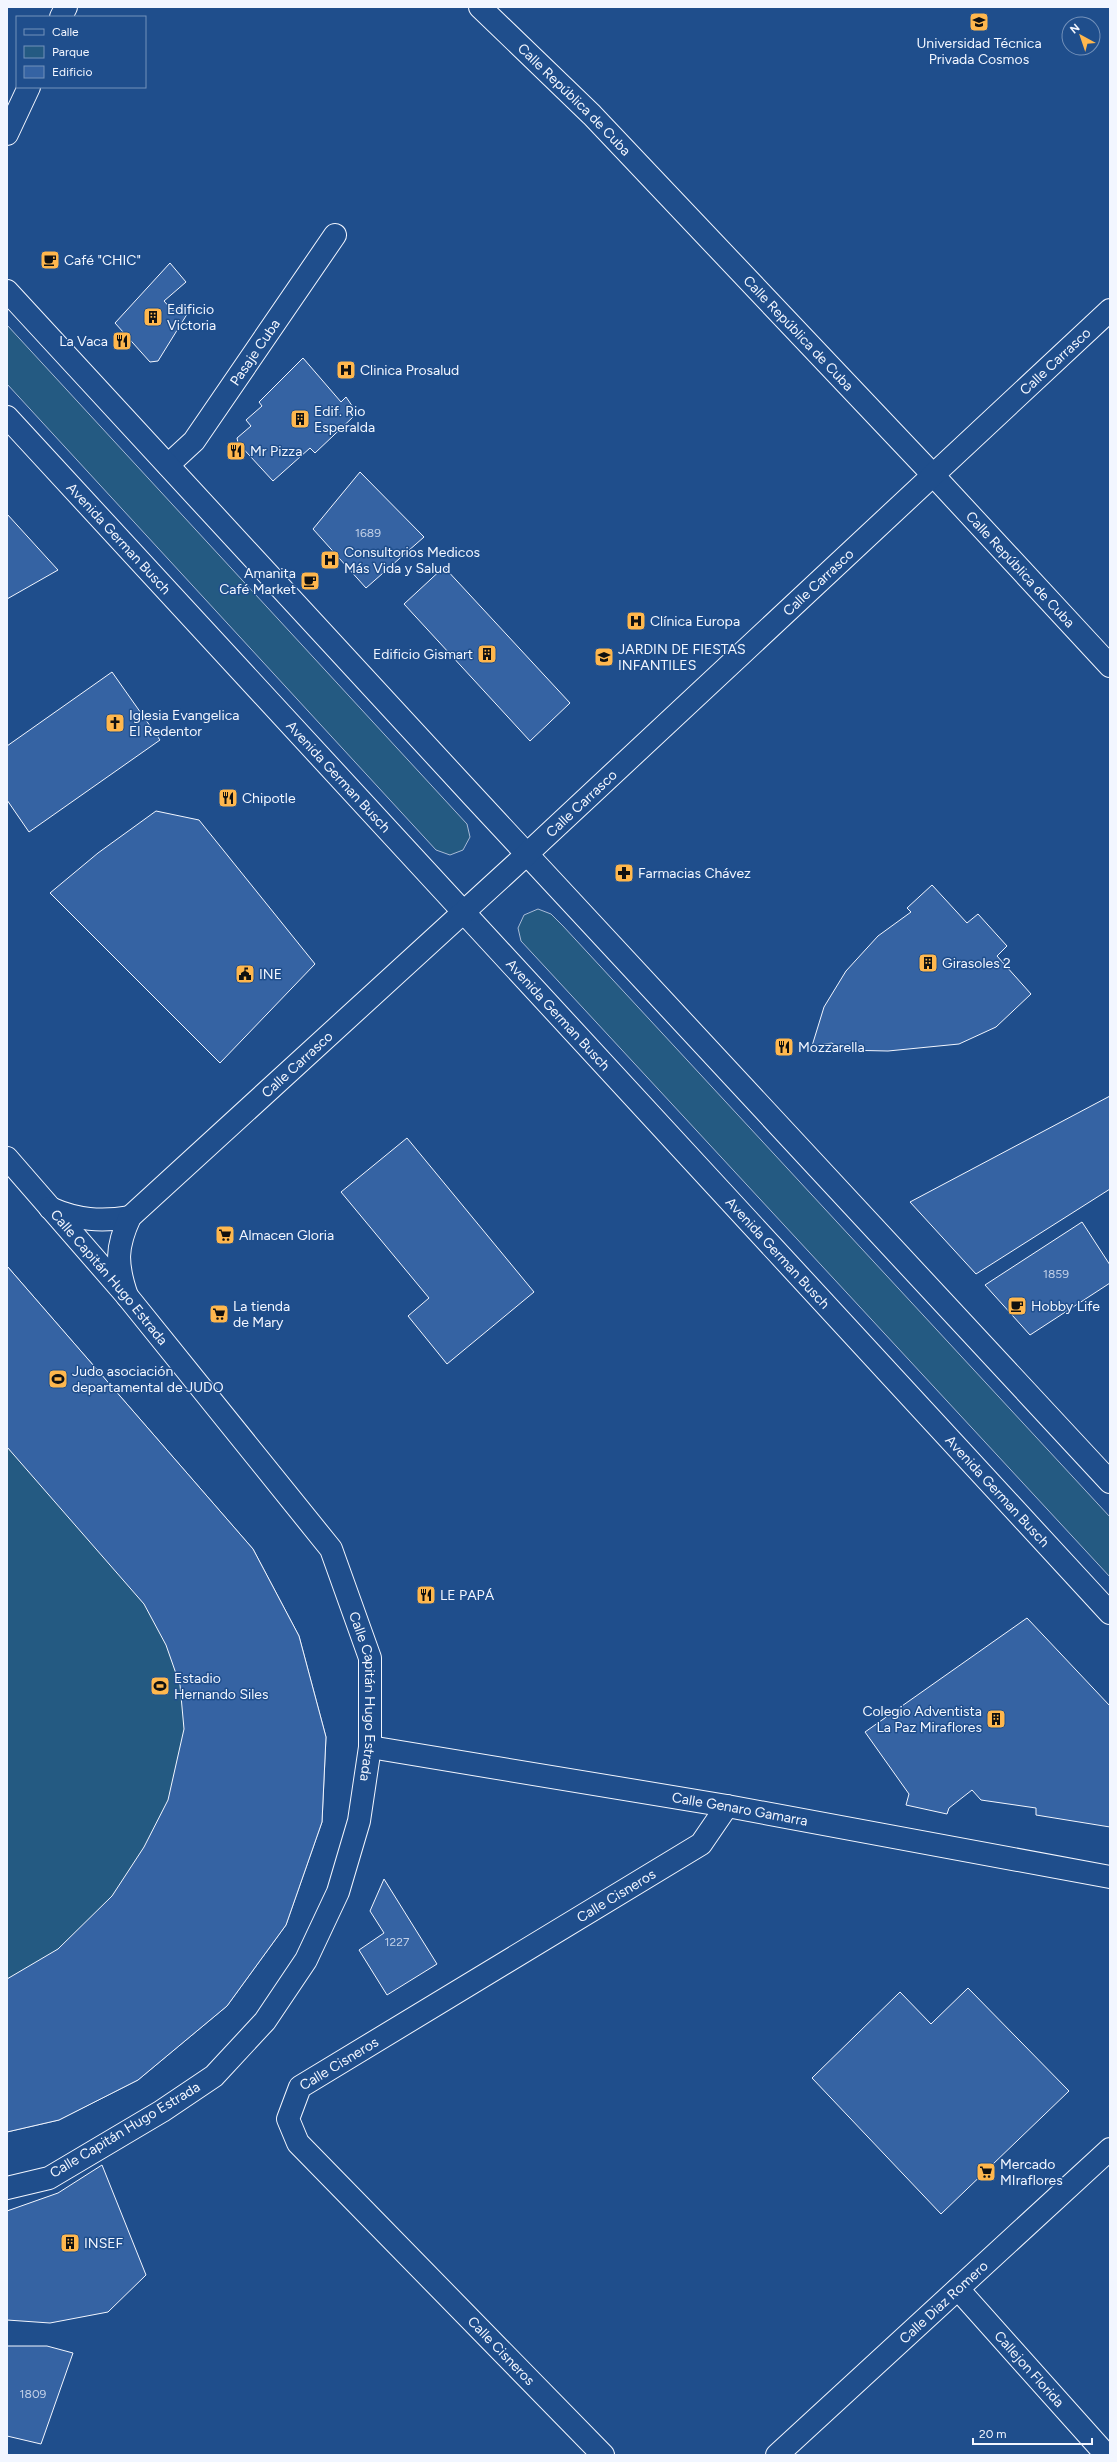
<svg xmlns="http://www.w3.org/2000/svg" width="1117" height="2462" font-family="Figtree,sans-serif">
	<rect width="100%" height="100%" fill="#1f4e8c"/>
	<g fill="#245a82" stroke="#a8bbd7">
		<path d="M 7,325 L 467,824 L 470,837 L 463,850 L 450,855 L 436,850 L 7,384 Z"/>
		<path d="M 538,909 L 551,914 L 563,926 L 1110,1517 L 1110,1577 L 521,941 L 518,928 L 524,915 Z"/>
		<path d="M 7,1266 L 253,1549 L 299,1636 L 326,1737 L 322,1822 L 286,1925 L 227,2006 L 138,2080 L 59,2120 L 7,2132 Z"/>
	</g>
	<g fill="#3563a3" stroke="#f2f6ff">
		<path d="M 170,263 L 186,282 L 164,301 L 173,311 L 183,303 L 189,311 L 158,361 L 150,362 L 115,323 Z"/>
		<path d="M 303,358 L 341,402 L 346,397 L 355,410 L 353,417 L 315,453 L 310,448 L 273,481 L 238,443 L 237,438 L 251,426 L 246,420 L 262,406 L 259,402 Z"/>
		<path d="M 360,472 L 424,537 L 366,588 L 313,529 Z"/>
		<path d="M 7,514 L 58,570 L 7,599 Z"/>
		<path d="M 444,567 L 570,703 L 530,741 L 404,604 Z"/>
		<path d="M 112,672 L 160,740 L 29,832 L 7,800 L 7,746 Z"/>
		<path d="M 156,811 L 199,820 L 315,964 L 220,1063 L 50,893 L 98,853 Z"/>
		<path d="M 932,885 L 967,923 L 978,914 L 1007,946 L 997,956 L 1031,994 L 996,1027 L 959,1044 L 888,1051 L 841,1050 L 832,1043 L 812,1046 L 824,1007 L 846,971 L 878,936 L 911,912 L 907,908 Z"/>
		<path d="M 1110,1096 L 1110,1189 L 976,1274 L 910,1202 Z"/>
		<path d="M 407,1138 L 534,1292 L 447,1364 L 408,1316 L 429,1298 L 341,1192 Z"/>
		<path d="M 1082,1222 L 1110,1265 L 1110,1283 L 1030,1335 L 985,1285 Z"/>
		<path d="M 7,1266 L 253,1549 L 299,1636 L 326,1737 L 322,1822 L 286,1925 L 227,2006 L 138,2080 L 59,2120 L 7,2132 L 7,1979 L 58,1949 L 112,1896 L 144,1847 L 168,1800 L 184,1729 L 180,1685 L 166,1645 L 144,1604 L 7,1447 Z"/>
		<path d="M 1027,1618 L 1110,1706 L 1110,1827 L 1036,1815 L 1036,1808 L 981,1800 L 972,1790 L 949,1808 L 947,1814 L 906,1805 L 909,1794 L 865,1732 Z"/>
		<path d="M 384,1879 L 437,1964 L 387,1995 L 359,1950 L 384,1933 L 370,1911 Z"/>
		<path d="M 968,1988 L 1069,2091 L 941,2214 L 812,2078 L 900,1992 L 931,2024 Z"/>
		<path d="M 102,2165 L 146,2275 L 108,2312 L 50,2323 L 7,2320 L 7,2211 L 58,2193 Z"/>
		<path d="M 7,2346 L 47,2346 L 73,2353 L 41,2444 L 7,2436 Z"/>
	</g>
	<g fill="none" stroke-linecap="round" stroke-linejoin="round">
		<g stroke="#f2f6ff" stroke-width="24">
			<g id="minor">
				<path id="s1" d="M 480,7 L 592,115 L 934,476 L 1110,666"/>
				<path d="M 61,17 L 66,7"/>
				<path d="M 7,134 L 29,87"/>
				<path id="s2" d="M 168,465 L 194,441 L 335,235"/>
				<path id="s3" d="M 370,1747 L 727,1806 L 1110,1877"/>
				<path id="s4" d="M 958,2289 L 1101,2449"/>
				<path id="s5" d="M 603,2455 L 298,2143 L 288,2119 L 300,2087 L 701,1844 L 727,1806"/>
				<path id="s6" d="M 777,2455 L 1110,2149"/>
			</g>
		</g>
		<g stroke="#f2f6ff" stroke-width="24">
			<g id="major">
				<path d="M 7,291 L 472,795 L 1110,1482"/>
				<path id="s7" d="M 7,417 L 1110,1613"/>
				<path id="s8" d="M 7,1158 L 127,1296 L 331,1549 L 370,1658 L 370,1747 L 359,1821 L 338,1892 L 306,1960 L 265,2021 L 214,2076 L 162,2111 L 49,2178 L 7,2188"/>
				<path d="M 50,1208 C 77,1220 101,1222 130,1217"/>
				<path id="s9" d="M 127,1296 C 116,1264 116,1247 130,1217 L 527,854 L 1110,310"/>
			</g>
		</g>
		<use href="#minor" stroke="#1f4e8c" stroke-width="22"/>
		<use href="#major" stroke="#1f4e8c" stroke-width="22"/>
	</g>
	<defs>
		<g id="university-square" transform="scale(1)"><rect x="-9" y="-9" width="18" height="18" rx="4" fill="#ffb74d" stroke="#1f4e8c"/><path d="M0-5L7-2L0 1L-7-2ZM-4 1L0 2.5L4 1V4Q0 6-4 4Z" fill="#111"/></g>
		<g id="cafe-square" transform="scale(1)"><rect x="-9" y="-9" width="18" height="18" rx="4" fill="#ffb74d" stroke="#1f4e8c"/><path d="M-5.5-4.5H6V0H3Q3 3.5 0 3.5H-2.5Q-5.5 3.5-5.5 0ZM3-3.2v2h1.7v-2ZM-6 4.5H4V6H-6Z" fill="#111"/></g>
		<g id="building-square" transform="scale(1)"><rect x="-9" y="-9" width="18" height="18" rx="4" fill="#ffb74d" stroke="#1f4e8c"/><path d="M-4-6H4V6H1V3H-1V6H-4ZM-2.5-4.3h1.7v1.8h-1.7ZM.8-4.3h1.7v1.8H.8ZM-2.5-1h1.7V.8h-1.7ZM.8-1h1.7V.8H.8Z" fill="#111"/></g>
		<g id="restaurant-square" transform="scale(1)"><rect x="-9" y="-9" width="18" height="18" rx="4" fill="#ffb74d" stroke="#1f4e8c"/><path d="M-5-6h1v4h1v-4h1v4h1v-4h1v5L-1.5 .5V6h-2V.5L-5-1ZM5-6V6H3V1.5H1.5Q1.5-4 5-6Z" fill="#111"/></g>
		<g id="hospital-square" transform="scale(1)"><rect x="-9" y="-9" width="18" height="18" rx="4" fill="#ffb74d" stroke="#1f4e8c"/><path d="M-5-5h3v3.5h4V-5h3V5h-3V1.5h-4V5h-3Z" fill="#111"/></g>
		<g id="school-square" transform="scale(1)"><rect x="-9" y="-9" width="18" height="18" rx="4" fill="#ffb74d" stroke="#1f4e8c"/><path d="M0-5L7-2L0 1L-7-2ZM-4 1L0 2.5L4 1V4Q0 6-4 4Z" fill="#111"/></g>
		<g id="church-square" transform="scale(1)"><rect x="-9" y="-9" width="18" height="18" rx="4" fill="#ffb74d" stroke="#1f4e8c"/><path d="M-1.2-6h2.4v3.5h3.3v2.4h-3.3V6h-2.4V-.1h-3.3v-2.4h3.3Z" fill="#111"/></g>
		<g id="pharmacy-square" transform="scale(1)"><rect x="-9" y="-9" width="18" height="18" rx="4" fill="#ffb74d" stroke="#1f4e8c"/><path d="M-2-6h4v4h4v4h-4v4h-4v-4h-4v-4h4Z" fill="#111"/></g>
		<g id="civic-square" transform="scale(1)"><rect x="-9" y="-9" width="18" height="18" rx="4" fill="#ffb74d" stroke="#1f4e8c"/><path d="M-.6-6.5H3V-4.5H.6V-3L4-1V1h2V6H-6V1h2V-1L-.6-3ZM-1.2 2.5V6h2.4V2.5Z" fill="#111"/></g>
		<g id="supermarket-square" transform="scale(1)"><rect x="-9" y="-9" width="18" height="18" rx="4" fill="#ffb74d" stroke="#1f4e8c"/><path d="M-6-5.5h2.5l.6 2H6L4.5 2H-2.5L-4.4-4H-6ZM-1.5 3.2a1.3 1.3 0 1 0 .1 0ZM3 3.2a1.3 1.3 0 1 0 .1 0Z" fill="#111"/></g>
		<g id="stadium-square" transform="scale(1)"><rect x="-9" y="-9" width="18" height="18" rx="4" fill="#ffb74d" stroke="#1f4e8c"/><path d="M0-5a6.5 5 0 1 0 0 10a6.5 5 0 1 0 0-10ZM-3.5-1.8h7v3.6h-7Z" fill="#111"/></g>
	</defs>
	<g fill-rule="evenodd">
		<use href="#university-square" x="979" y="22"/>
		<use href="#cafe-square" x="50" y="260"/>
		<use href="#building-square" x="153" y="317"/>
		<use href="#restaurant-square" x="122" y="341"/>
		<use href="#hospital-square" x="346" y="370"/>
		<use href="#building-square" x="300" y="419"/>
		<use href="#restaurant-square" x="236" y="451"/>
		<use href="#hospital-square" x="330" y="560"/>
		<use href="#cafe-square" x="310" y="581"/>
		<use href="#hospital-square" x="636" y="621"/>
		<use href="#building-square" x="487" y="654"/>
		<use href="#school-square" x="604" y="657"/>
		<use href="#church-square" x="115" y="723"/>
		<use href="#restaurant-square" x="228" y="798"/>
		<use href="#pharmacy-square" x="624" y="873"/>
		<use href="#building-square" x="928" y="963"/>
		<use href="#civic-square" x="245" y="974"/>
		<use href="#restaurant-square" x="784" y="1047"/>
		<use href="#supermarket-square" x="225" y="1235"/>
		<use href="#cafe-square" x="1017" y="1306"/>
		<use href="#supermarket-square" x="219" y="1314"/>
		<use href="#stadium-square" x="58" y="1379"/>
		<use href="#restaurant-square" x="426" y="1595"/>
		<use href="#stadium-square" x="160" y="1686"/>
		<use href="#building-square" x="996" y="1719"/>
		<use href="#supermarket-square" x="986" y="2172"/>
		<use href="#building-square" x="70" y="2243"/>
	</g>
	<g text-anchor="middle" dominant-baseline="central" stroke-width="3" stroke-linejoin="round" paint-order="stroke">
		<g font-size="12" fill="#c3d1e8">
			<text x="368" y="533">1689</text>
			<text x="1056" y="1274">1859</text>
			<text x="397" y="1942">1227</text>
			<text x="33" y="2394">1809</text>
		</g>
		<g font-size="14" fill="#f2f6ff" stroke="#1f4e8c" text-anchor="start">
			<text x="979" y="43" text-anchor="middle">Universidad Técnica<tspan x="979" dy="16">Privada Cosmos</tspan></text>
			<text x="64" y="260">Café "CHIC"</text>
			<text x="167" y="309">Edificio<tspan x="167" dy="16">Victoria</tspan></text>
			<text x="108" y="341" text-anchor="end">La Vaca</text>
			<text x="360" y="370">Clinica Prosalud</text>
			<text x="314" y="411">Edif. Rio<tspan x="314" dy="16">Esperalda</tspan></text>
			<text x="250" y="451">Mr Pizza</text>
			<text x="344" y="552">Consultorios Medicos<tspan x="344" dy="16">Más Vida y Salud</tspan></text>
			<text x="296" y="573" text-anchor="end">Amanita<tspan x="296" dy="16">Café Market</tspan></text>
			<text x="650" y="621">Clínica Europa</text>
			<text x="618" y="649">JARDIN DE FIESTAS<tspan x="618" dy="16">INFANTILES</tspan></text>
			<text x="473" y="654" text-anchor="end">Edificio Gismart</text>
			<text x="129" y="715">Iglesia Evangelica<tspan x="129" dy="16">El Redentor</tspan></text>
			<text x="242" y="798">Chipotle</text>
			<text x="638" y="873">Farmacias Chávez</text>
			<text x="942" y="963">Girasoles 2</text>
			<text x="259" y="974">INE</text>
			<text x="798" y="1047">Mozzarella</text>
			<text x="239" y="1235">Almacen Gloria</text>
			<text x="233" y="1306">La tienda<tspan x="233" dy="16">de Mary</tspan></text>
			<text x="1031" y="1306">Hobby Life</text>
			<text x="72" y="1371">Judo asociación<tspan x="72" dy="16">departamental de JUDO</tspan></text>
			<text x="440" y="1595">LE PAPÁ</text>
			<text x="174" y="1678">Estadio<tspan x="174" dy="16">Hernando Siles</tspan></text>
			<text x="982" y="1711" text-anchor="end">Colegio Adventista<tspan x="982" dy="16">La Paz Miraflores</tspan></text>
			<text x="1000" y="2164">Mercado<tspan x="1000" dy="16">MIraflores</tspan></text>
			<text x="84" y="2243">INSEF</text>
		</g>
		<g font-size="14" fill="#f2f6ff" stroke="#1f4e8c">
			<text stroke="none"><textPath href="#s1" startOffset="132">Calle República de Cuba</textPath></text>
			<text stroke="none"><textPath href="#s1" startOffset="456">Calle República de Cuba</textPath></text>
			<text stroke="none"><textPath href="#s2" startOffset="143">Pasaje Cuba</textPath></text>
			<text stroke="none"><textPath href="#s9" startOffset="1342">Calle Carrasco</textPath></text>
			<text stroke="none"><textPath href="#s7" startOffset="165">Avenida German Busch</textPath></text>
			<text stroke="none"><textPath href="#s1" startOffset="780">Calle República de Cuba</textPath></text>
			<text stroke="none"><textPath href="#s9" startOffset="1018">Calle Carrasco</textPath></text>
			<text stroke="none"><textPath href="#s7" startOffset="489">Avenida German Busch</textPath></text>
			<text stroke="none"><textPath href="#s9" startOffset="694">Calle Carrasco</textPath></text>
			<text stroke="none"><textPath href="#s7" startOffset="813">Avenida German Busch</textPath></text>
			<text stroke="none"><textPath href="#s9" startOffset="308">Calle Carrasco</textPath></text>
			<text stroke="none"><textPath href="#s7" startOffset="1137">Avenida German Busch</textPath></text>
			<text stroke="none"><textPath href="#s8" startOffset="157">Calle Capitán Hugo Estrada</textPath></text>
			<text stroke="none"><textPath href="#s7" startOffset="1461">Avenida German Busch</textPath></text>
			<text stroke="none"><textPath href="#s8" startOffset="661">Calle Capitán Hugo Estrada</textPath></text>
			<text stroke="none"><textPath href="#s3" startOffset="375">Calle Genaro Gamarra</textPath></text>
			<text stroke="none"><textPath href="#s5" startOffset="866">Calle Cisneros</textPath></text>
			<text stroke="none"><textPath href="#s5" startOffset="542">Calle Cisneros</textPath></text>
			<text transform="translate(125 2130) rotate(-31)">Calle Capitán Hugo Estrada</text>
			<text stroke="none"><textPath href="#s6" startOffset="226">Calle Diaz Romero</textPath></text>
			<text transform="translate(501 2351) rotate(46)">Calle Cisneros</text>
			<text stroke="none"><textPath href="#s4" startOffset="107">Callejon Florida</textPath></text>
		</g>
	</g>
	<rect width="1117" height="2462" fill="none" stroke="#f2f6ff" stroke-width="16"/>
	<rect x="16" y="16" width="130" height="72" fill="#1f4e8c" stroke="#7391ba"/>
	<rect x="24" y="29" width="20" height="6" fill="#1f4e8c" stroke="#7391ba"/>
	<text x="52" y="36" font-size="12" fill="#f2f6ff">Calle</text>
	<rect x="24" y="46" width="20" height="12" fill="#245a82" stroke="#7391ba"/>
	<text x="52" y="56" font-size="12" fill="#f2f6ff">Parque</text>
	<rect x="24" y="66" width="20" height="12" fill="#3563a3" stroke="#7391ba"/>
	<text x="52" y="76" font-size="12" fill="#f2f6ff">Edificio</text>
	<g transform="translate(1081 36) rotate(320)"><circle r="19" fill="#1f4e8c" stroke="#7391ba"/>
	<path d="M0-3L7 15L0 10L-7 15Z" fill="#ffb74d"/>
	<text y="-6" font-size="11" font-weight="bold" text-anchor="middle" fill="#f2f6ff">N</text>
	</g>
	<path d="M973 2438v6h119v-6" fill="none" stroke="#f2f6ff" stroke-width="2"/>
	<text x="979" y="2438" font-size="12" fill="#f2f6ff" stroke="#1f4e8c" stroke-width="3" paint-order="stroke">20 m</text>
</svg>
